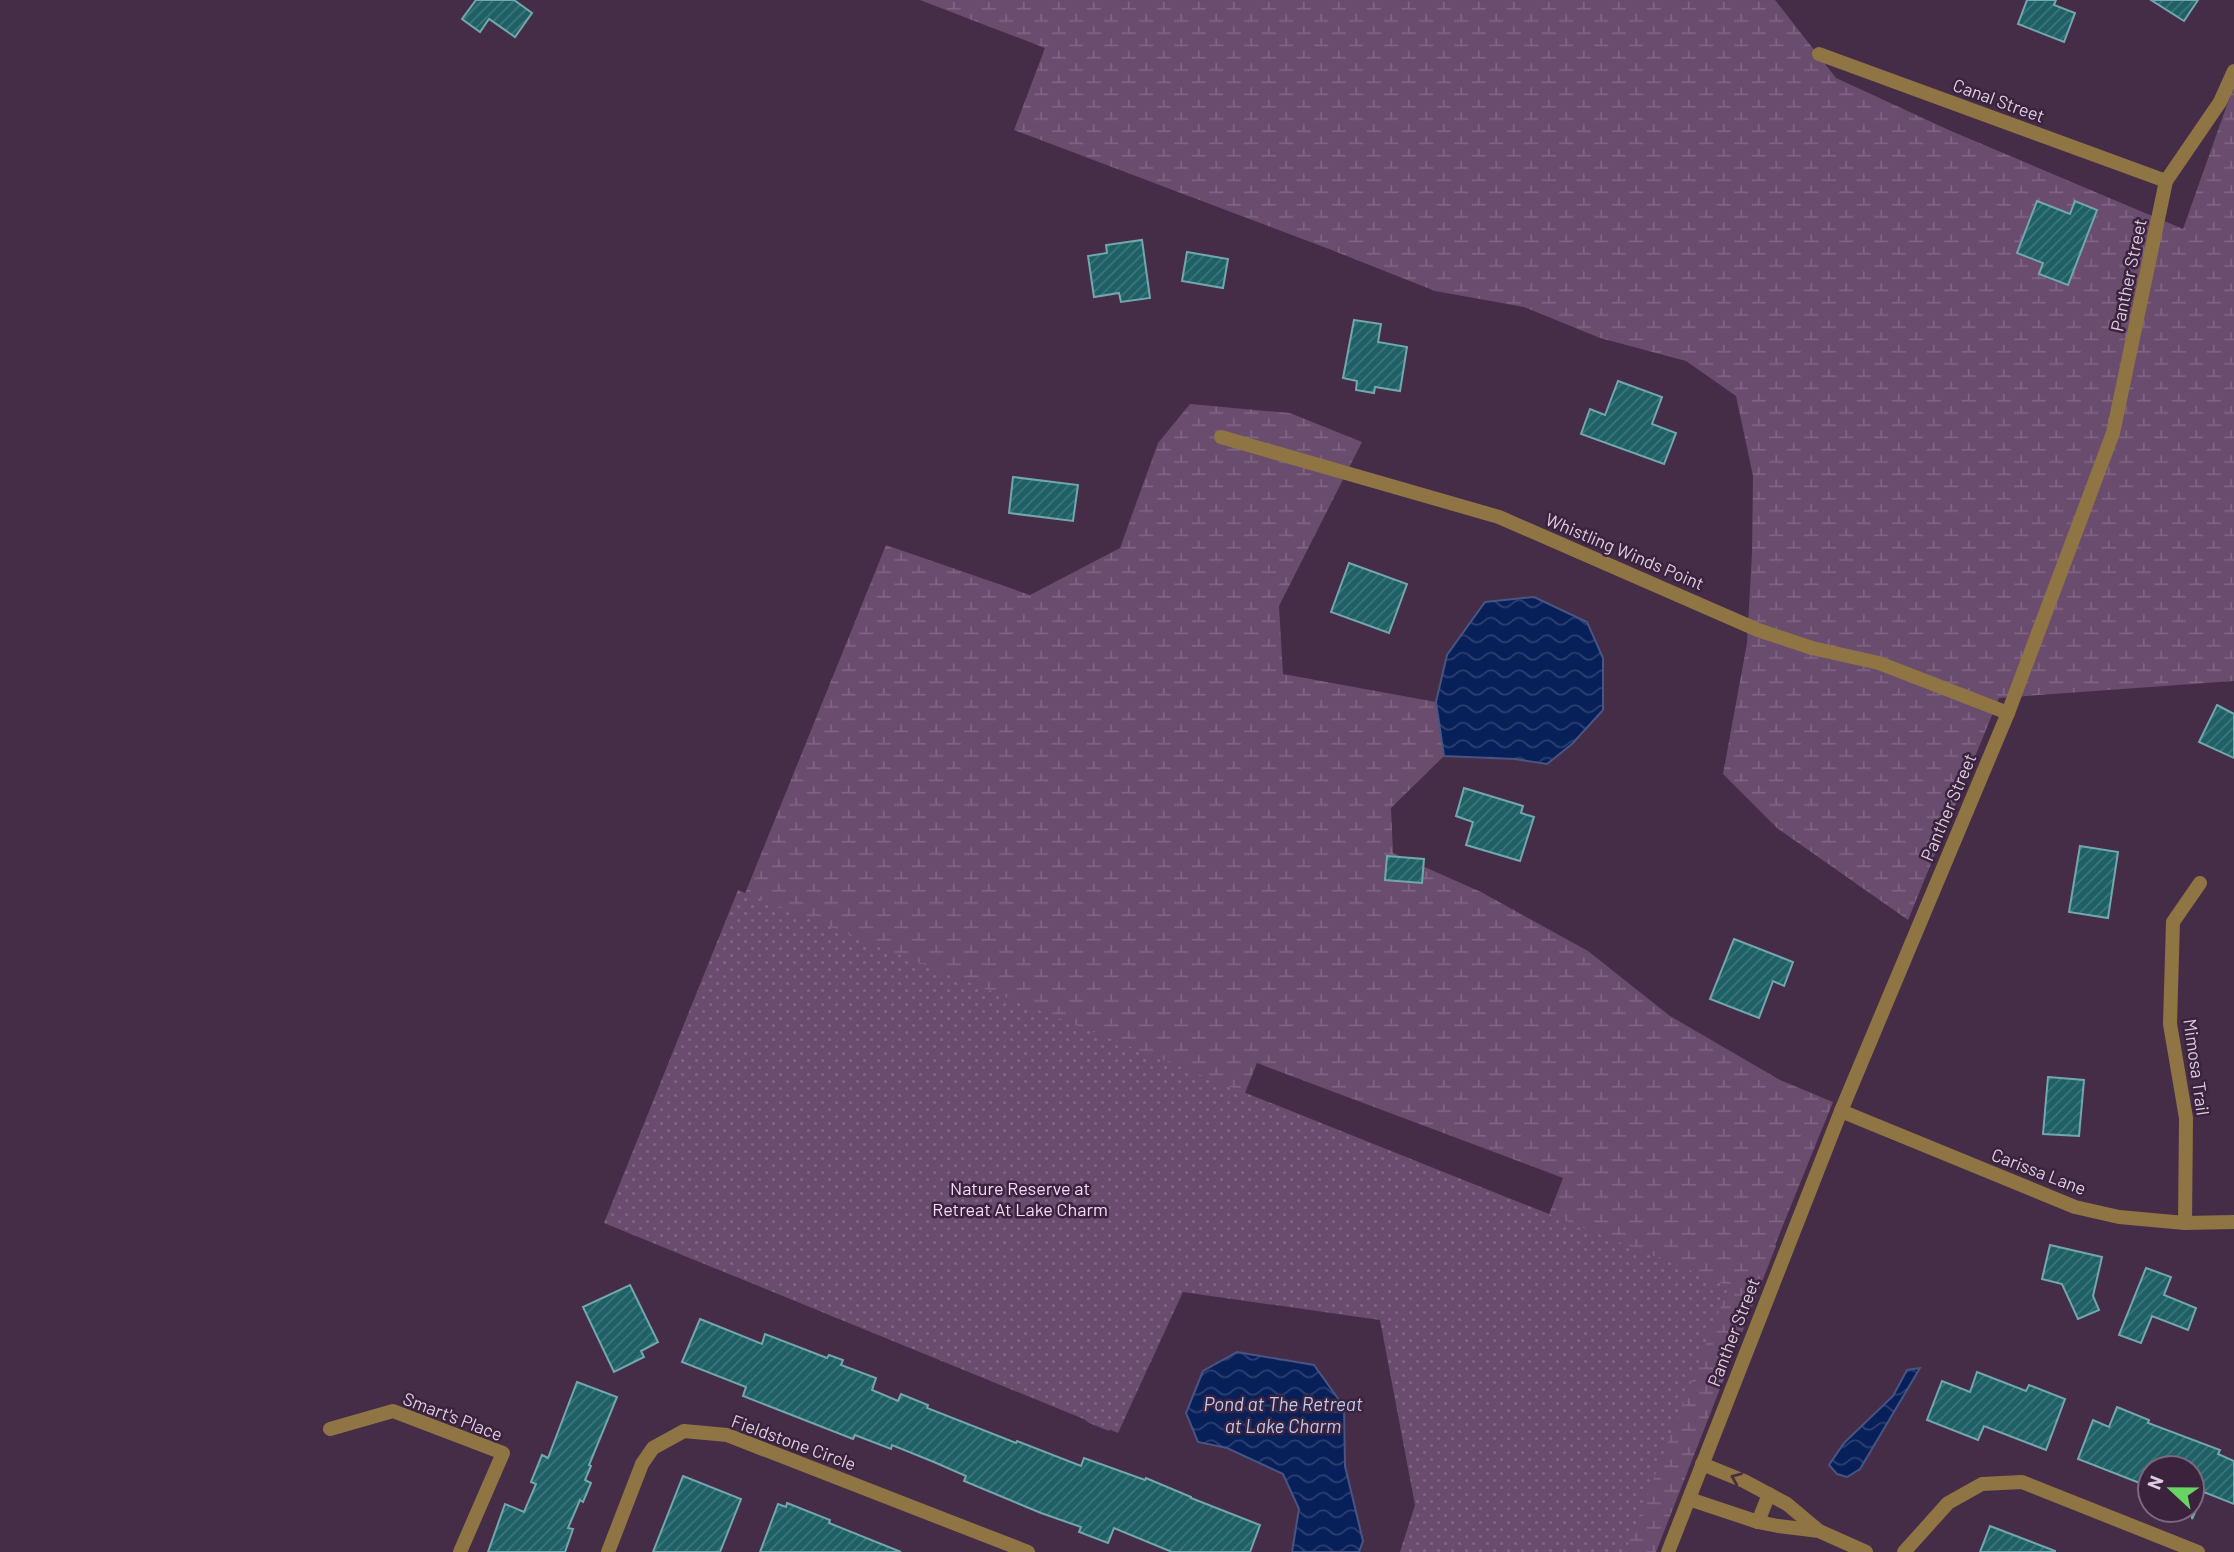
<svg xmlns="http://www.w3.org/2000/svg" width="2234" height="1552" font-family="Barlow,sans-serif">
	<defs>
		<pattern id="wetland-marsh" width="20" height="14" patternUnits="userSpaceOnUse" patternTransform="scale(1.75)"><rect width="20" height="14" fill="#6a4c6e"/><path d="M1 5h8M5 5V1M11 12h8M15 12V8" fill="none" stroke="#7f6582"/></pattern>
		<pattern id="park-dots" width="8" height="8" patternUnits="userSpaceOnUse" patternTransform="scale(1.75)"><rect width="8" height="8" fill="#6a4c6e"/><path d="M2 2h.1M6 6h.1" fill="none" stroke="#7f6582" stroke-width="1.8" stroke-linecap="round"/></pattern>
		<pattern id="water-waves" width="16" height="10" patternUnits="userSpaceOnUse" patternTransform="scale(1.75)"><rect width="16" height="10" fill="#072059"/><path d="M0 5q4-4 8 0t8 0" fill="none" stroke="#2b3f71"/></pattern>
		<pattern id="building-hatch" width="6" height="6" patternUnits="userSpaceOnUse" patternTransform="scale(1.75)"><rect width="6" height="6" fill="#1e6065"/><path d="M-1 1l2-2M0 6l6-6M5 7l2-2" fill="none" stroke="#3e767b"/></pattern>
	</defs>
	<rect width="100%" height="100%" fill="#452d48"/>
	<g fill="url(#wetland-marsh)">
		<path d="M 920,0 L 1775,0 L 1836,78 L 1951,131 L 2183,229 L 2234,85 L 2234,681 L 1999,698 L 1908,920 L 1777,828 L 1723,774 L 1747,643 L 1752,553 L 1753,476 L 1736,396 L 1686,361 L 1600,338 L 1524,307 L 1435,291 L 1329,249 L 1014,130 L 1045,48 Z"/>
		<path d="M 1190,404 L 1290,413 L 1362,442 L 1279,606 L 1283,674 L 1436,702 L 1444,756 L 1391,808 L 1393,853 L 1481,892 L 1588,951 L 1670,1016 L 1780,1080 L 1833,1102 L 1775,1245 L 1776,1246 L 1656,1552 L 1419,1552 L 1563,1178 L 1257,1063 L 1109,1431 L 1089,1423 L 1058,1399 L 617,1210 L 886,545 L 1030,595 L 1120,548 L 1158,443 Z"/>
	</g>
	<path fill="url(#park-dots)" d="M 738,890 L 1729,1286 L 1625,1552 L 1400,1552 L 1415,1505 L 1380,1320 L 1183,1292 L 1118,1433 L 604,1223 Z"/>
	<g fill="url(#water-waves)" stroke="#485482" stroke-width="2">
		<path d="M 1534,597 L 1587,622 L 1603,658 L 1603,710 L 1572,744 L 1547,764 L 1515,759 L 1444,756 L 1436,702 L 1447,655 L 1485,602 Z"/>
		<path d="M 1237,1352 L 1314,1365 L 1344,1407 L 1345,1466 L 1363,1541 L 1359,1552 L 1292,1552 L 1299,1509 L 1283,1474 L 1227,1448 L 1198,1442 L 1186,1413 L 1203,1371 Z"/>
		<path d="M 1920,1368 L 1860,1469 L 1847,1477 L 1837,1474 L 1829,1465 L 1844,1443 L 1893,1396 L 1907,1370 Z"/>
	</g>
	<g fill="url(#building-hatch)" stroke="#72a8ad" stroke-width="2">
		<path d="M 476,0 L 514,0 L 532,13 L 515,37 L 489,19 L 480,32 L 462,19 Z"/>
		<path d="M 2027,0 L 2056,0 L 2054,5 L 2075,13 L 2064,42 L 2018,24 Z"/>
		<path d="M 2151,0 L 2198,0 L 2184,21 Z"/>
		<path d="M 2037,201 L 2070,214 L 2075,201 L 2097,210 L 2068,285 L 2039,274 L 2043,263 L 2017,253 Z"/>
		<path d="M 1142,240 L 1150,298 L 1121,302 L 1119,293 L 1094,297 L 1088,256 L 1107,253 L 1106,245 Z"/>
		<path d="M 1187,252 L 1228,259 L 1223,288 L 1182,281 Z"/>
		<path d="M 1354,320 L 1381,324 L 1378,342 L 1407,347 L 1400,391 L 1375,387 L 1374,393 L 1356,390 L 1357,381 L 1343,378 Z"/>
		<path d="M 1618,381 L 1662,397 L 1652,424 L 1676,433 L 1664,464 L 1581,434 L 1590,409 L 1605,415 Z"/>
		<path d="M 1013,477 L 1078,485 L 1073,521 L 1009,513 Z"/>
		<path d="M 1349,563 L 1407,584 L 1389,633 L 1331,612 Z"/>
		<path d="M 2217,705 L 2234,714 L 2234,758 L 2199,742 Z"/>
		<path d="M 1464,788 L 1523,806 L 1521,813 L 1534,817 L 1520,861 L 1466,845 L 1473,822 L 1456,816 Z"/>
		<path d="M 2080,846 L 2118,852 L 2108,918 L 2069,912 Z"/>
		<path d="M 1387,856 L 1424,859 L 1422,883 L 1385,880 Z"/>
		<path d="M 1734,939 L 1793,962 L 1784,986 L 1773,981 L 1759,1018 L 1710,999 Z"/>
		<path d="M 2048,1077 L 2084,1080 L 2079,1136 L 2043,1134 Z"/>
		<path d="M 2050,1245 L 2102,1257 L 2093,1296 L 2099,1310 L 2078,1319 L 2062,1284 L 2042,1279 Z"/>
		<path d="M 2146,1268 L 2171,1277 L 2164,1295 L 2196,1308 L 2188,1330 L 2152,1316 L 2141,1343 L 2119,1335 Z"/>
		<path d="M 630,1285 L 658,1342 L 641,1351 L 644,1357 L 614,1372 L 583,1307 Z"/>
		<path d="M 700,1319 L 762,1344 L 765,1334 L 827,1358 L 829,1355 L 843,1360 L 841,1365 L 876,1378 L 872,1390 L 898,1401 L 901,1394 L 928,1405 L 927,1408 L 1016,1443 L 1017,1441 L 1081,1466 L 1084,1458 L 1145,1480 L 1146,1478 L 1191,1497 L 1191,1498 L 1260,1525 L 1250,1552 L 1172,1552 L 1114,1528 L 1108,1543 L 1079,1532 L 1081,1527 L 1041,1513 L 964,1481 L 966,1476 L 934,1462 L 892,1445 L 891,1449 L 855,1435 L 853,1439 L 743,1396 L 746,1387 L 682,1362 Z"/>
		<path d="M 1977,1372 L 2026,1391 L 2029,1385 L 2065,1399 L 2046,1450 L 1984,1426 L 1978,1440 L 1927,1420 L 1942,1381 L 1970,1392 Z"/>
		<path d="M 577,1382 L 617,1397 L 589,1465 L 591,1466 L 585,1480 L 591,1483 L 583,1502 L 580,1500 L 568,1528 L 573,1529 L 565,1552 L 488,1552 L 505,1504 L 524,1512 L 536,1484 L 531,1482 L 542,1455 L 548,1458 Z"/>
		<path d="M 2117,1407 L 2149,1420 L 2148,1423 L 2220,1450 L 2218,1454 L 2234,1461 L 2234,1504 L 2204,1492 L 2192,1519 L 2192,1468 L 2150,1468 L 2150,1487 L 2078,1459 L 2093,1420 L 2109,1427 Z"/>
		<path d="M 683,1476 L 741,1499 L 720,1552 L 653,1552 Z"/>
		<path d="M 787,1503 L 830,1520 L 829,1523 L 901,1552 L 760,1552 L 778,1504 L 786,1507 Z"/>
		<path d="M 1990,1526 L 2055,1551 L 2055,1552 L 1980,1552 Z"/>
	</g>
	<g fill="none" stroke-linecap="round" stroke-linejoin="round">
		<g stroke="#8f7543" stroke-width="14">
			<path d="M 1819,54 L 2166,181"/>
			<path d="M 1221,437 L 1499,517 L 1758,630 L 1812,648 L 1879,663 L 2008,713"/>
			<path d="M 1841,1111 L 2075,1207 L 2119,1217 L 2185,1223 L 2234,1222"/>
			<path d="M 2185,1223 L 2186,1118 L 2170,1024 L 2173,922 L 2200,883"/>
			<path d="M 330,1429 L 393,1411 L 503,1453 L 460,1552"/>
			<path d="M 1702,1464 L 1744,1481 L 1787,1504 L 1818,1530"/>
			<path d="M 1689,1499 L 1758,1522 L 1778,1526 L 1819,1531 L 1866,1552"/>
			<path d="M 1758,1522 L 1769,1494"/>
			<path d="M 608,1552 L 642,1464 L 653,1448 L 684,1431 L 727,1435 L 1028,1552"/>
			<path d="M 1668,1552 L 1841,1111 L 2008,713 L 2113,433 L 2166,181 L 2220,102 L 2234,71"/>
			<path d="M 1904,1552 L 1948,1503 L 1982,1484 L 2022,1482 L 2198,1552"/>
		</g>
	</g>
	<defs><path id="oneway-chevron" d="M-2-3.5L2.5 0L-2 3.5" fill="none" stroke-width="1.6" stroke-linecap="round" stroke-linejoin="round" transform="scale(1.75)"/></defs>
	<use stroke="#482f3f" href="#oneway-chevron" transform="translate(1736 1478) rotate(-157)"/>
	<g text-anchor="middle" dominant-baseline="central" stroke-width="5" stroke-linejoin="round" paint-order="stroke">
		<g font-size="18" fill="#decfe0" stroke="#3b233e">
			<text transform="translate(1999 100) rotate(20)">Canal Street</text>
			<text transform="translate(2128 275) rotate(-78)">Panther Street</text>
			<text transform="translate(1625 551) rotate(23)">Whistling Winds Point</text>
			<text transform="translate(1948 807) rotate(-67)">Panther Street</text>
			<text transform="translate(2197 1067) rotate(82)">Mimosa Trail</text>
			<text transform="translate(2039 1171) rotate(21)">Carissa Lane</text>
			<text transform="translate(1733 1332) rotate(-69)">Panther Street</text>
			<text transform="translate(453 1416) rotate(21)">Smart's Place</text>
			<text transform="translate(794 1442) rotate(20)">Fieldstone Circle</text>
		</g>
		<g font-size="18" fill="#f7d9fa" stroke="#3b233e">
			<text x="1020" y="1188">Nature Reserve at<tspan x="1020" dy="21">Retreat At Lake Charm</tspan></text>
		</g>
		<g font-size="19" font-style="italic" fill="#b9ccf1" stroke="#3b233e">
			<text x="1283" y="1403">Pond at The Retreat<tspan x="1283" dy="22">at Lake Charm</tspan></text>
		</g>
	</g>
	<g transform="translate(2171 1489) rotate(292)"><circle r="33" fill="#3b233e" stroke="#7c687f" stroke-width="2"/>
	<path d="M0-5L12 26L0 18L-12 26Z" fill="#69d464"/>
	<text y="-10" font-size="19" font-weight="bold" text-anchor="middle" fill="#decfe0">N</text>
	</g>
</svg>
